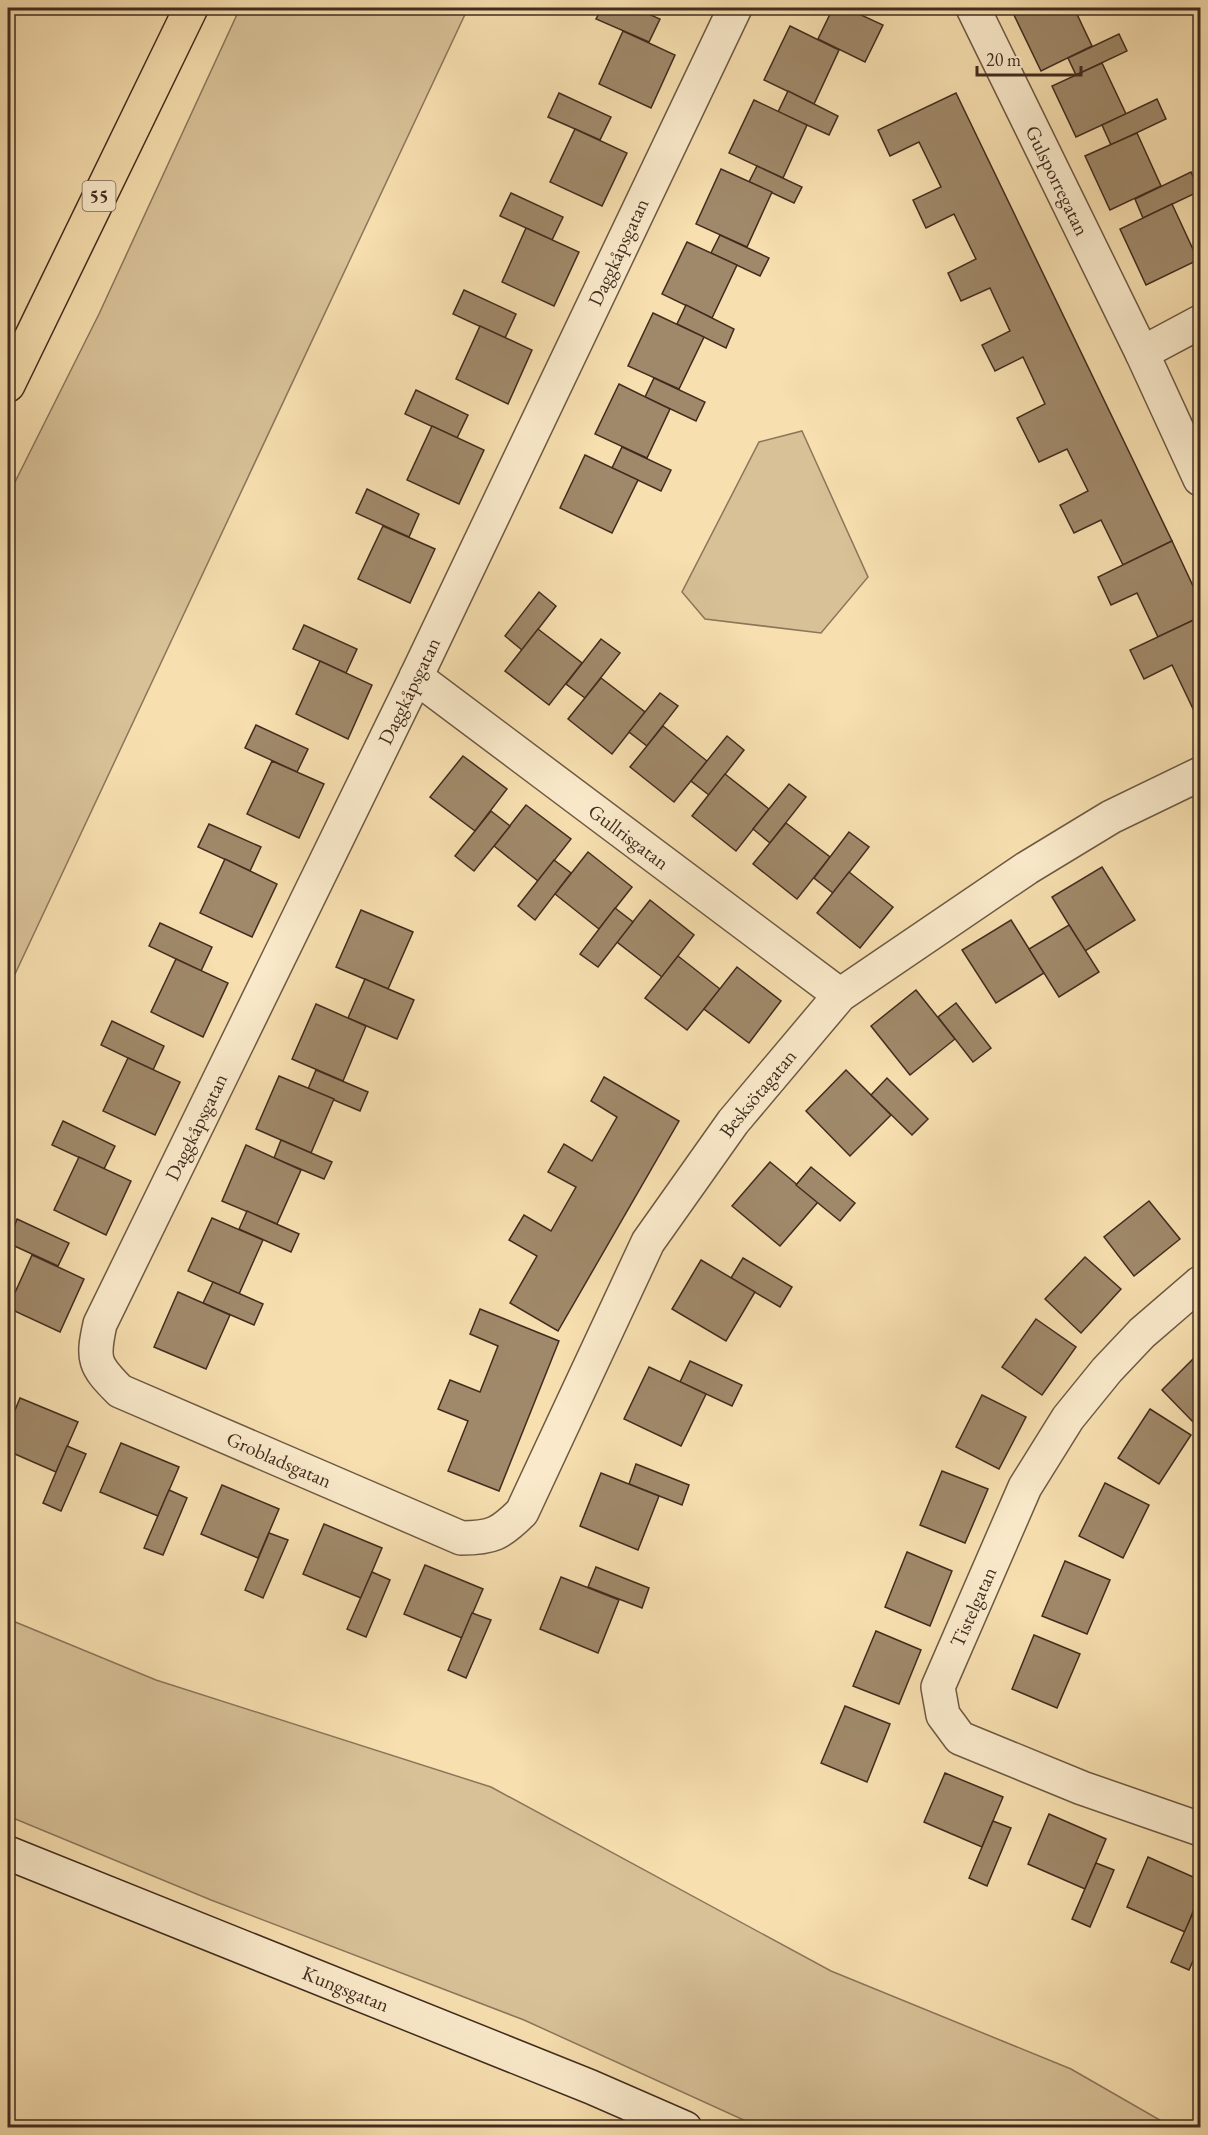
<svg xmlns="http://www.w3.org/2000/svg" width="1208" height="2135" font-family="'EB Garamond',serif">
	<rect width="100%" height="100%" fill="#f7dfaf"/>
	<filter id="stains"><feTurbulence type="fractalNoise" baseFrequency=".00333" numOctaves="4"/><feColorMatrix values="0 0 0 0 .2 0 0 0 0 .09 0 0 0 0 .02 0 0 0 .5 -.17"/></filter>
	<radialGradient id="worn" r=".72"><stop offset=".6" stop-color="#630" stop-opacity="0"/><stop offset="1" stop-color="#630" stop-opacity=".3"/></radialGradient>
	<g fill="#d8c197" stroke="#8c765b" stroke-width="1.5">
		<path d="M 240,8 L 468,8 L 8,989 L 8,496 L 99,314 Z"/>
		<path d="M 802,431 L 868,577 L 821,633 L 705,619 L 682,592 L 759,442 Z"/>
		<path d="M 8,1619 L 156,1680 L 491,1787 L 831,1971 L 1071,2069 L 1172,2127 L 759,2127 L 524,2020 L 211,1900 L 8,1816 Z"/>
	</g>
	<g fill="#a0896a" stroke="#412c1f" stroke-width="1.5">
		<path d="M 602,8 L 635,8 L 660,19 L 649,42 L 596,19 Z"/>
		<path d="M 833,8 L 846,8 L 883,25 L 865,62 L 818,39 Z"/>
		<path d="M 1029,8 L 1074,8 L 1092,46 L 1041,71 L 1014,15 Z"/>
		<path d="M 790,26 L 839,50 L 814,104 L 764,80 Z"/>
		<path d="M 623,31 L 675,55 L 651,108 L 599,84 Z"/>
		<path d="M 1119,34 L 1127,51 L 1076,75 L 1068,58 Z"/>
		<path d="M 1102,63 L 1126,114 L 1076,137 L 1052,86 Z"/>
		<path d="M 788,91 L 838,116 L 829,135 L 778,112 Z"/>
		<path d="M 559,93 L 611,117 L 600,140 L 548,117 Z"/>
		<path d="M 956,93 L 1172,541 L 1123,565 L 1101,520 L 1074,533 L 1060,505 L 1088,491 L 1067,449 L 1039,462 L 1017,418 L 1045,404 L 1023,357 L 995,371 L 982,345 L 1010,331 L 990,288 L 961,301 L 948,273 L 976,259 L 954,214 L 926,228 L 913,200 L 941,187 L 919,142 L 890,156 L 878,130 Z"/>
		<path d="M 1157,99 L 1166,119 L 1111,145 L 1102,125 Z"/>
		<path d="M 754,100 L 807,125 L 783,178 L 729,153 Z"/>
		<path d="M 575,129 L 627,153 L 602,206 L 550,182 Z"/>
		<path d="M 1137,133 L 1161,186 L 1110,210 L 1085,156 Z"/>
		<path d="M 757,166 L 802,187 L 794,203 L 749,182 Z"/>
		<path d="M 721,169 L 772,192 L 747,247 L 696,224 Z"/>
		<path d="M 1191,172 L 1200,191 L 1143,218 L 1135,199 Z"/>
		<path d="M 511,193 L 563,217 L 552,240 L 500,216 Z"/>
		<path d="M 1172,204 L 1198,260 L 1146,285 L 1120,229 Z"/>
		<path d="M 526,228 L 579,252 L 554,306 L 502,282 Z"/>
		<path d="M 720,235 L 769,258 L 760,276 L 711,253 Z"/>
		<path d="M 687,242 L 737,265 L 712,318 L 662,294 Z"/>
		<path d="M 464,290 L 516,314 L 505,338 L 453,314 Z"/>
		<path d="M 686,305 L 734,329 L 726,348 L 677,324 Z"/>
		<path d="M 653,313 L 704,337 L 679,389 L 628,366 Z"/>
		<path d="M 480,326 L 532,350 L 508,404 L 456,379 Z"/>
		<path d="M 654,378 L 705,402 L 696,421 L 645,397 Z"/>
		<path d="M 619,384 L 670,409 L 647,458 L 595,434 Z"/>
		<path d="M 416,390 L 468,415 L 457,438 L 405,414 Z"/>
		<path d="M 432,426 L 484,450 L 459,504 L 407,480 Z"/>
		<path d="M 622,447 L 671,470 L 661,491 L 612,468 Z"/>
		<path d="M 585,455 L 638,480 L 612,533 L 560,508 Z"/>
		<path d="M 367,489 L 419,514 L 409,537 L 356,513 Z"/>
		<path d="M 383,526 L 435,549 L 410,603 L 358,579 Z"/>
		<path d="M 1172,541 L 1200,601 L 1200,617 L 1158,637 L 1137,593 L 1111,605 L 1098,577 Z"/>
		<path d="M 539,592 L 556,606 L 522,650 L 505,636 Z"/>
		<path d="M 1200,617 L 1200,710 L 1195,713 L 1172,665 L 1144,679 L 1130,650 Z"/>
		<path d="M 304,625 L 357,649 L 346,673 L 293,649 Z"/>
		<path d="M 538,629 L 582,663 L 549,705 L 505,671 Z"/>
		<path d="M 601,639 L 620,653 L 585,698 L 566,684 Z"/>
		<path d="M 320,661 L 372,685 L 348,739 L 296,714 Z"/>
		<path d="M 601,678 L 645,712 L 612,754 L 568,719 Z"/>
		<path d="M 660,693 L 678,706 L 647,746 L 629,732 Z"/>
		<path d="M 256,725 L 308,749 L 297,772 L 245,748 Z"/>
		<path d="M 663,726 L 707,761 L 674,802 L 630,767 Z"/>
		<path d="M 727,736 L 744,750 L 709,795 L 691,781 Z"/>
		<path d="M 463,756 L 507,789 L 475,831 L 430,797 Z"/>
		<path d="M 272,761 L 324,784 L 299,838 L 247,814 Z"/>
		<path d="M 725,774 L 769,809 L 736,851 L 692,816 Z"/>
		<path d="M 789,784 L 806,797 L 770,843 L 753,829 Z"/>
		<path d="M 526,805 L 571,839 L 538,881 L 494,846 Z"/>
		<path d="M 491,811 L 510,826 L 474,871 L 455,856 Z"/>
		<path d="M 786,823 L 830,857 L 797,899 L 753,864 Z"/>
		<path d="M 209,824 L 261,847 L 250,871 L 198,847 Z"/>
		<path d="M 849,832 L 869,847 L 833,893 L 814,878 Z"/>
		<path d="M 588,852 L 632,887 L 599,929 L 555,894 Z"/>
		<path d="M 225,859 L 277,884 L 252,937 L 200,913 Z"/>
		<path d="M 554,860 L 571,873 L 535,920 L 518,906 Z"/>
		<path d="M 1102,867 L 1135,920 L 1085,951 L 1052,897 Z"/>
		<path d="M 849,872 L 893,907 L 860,948 L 817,913 Z"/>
		<path d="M 650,900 L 694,935 L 662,977 L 617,942 Z"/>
		<path d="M 615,908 L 633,922 L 598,967 L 580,954 Z"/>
		<path d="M 361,910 L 413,932 L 388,989 L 336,967 Z"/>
		<path d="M 1011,920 L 1044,973 L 996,1003 L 962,950 Z"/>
		<path d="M 160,923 L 212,947 L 201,971 L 149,946 Z"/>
		<path d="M 1069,925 L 1099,972 L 1059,997 L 1029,949 Z"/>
		<path d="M 678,956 L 720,989 L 687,1030 L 645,998 Z"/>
		<path d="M 176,959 L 228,983 L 203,1037 L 151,1012 Z"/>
		<path d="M 737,967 L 781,1001 L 749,1043 L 704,1009 Z"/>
		<path d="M 365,979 L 414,1000 L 397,1039 L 348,1018 Z"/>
		<path d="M 916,990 L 955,1039 L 910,1075 L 871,1026 Z"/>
		<path d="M 956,1003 L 991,1048 L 973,1062 L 938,1017 Z"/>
		<path d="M 316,1004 L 366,1026 L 343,1081 L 292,1059 Z"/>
		<path d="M 112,1021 L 164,1046 L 153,1070 L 101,1045 Z"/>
		<path d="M 128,1058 L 180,1082 L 155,1135 L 103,1111 Z"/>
		<path d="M 316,1070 L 368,1092 L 360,1111 L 308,1089 Z"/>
		<path d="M 846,1070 L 891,1115 L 850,1156 L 806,1111 Z"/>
		<path d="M 279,1076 L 334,1099 L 311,1153 L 256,1129 Z"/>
		<path d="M 604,1077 L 679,1121 L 558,1331 L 510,1303 L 537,1256 L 509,1240 L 524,1215 L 551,1231 L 576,1187 L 548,1172 L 564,1144 L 592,1161 L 617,1117 L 591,1101 Z"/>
		<path d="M 887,1078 L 928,1119 L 912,1135 L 871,1095 Z"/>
		<path d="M 63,1121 L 115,1146 L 104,1169 L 52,1145 Z"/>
		<path d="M 281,1140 L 332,1162 L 324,1179 L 274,1158 Z"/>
		<path d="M 246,1145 L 301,1170 L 277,1224 L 222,1201 Z"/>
		<path d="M 79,1157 L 131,1181 L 106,1235 L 54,1210 Z"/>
		<path d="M 770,1162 L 818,1202 L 780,1246 L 732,1206 Z"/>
		<path d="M 811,1167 L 855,1203 L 840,1221 L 796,1185 Z"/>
		<path d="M 1149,1201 L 1180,1239 L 1134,1276 L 1104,1237 Z"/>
		<path d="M 247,1211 L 299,1234 L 291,1252 L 239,1229 Z"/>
		<path d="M 212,1218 L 263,1240 L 239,1294 L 188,1271 Z"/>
		<path d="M 17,1219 L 69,1243 L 58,1266 L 8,1243 Z"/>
		<path d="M 32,1255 L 84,1279 L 60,1332 L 8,1308 Z"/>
		<path d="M 1085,1257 L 1121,1289 L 1081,1333 L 1045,1299 Z"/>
		<path d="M 743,1258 L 792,1287 L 780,1307 L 731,1278 Z"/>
		<path d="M 701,1260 L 755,1292 L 726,1341 L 672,1309 Z"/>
		<path d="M 213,1282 L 263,1304 L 254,1325 L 203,1303 Z"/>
		<path d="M 178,1292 L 230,1315 L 206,1369 L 154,1347 Z"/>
		<path d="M 480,1309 L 559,1341 L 499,1491 L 448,1471 L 468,1421 L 438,1409 L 450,1380 L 480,1392 L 498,1346 L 470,1334 Z"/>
		<path d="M 1036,1319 L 1076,1347 L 1042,1395 L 1002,1367 Z"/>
		<path d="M 1200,1352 L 1200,1421 L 1196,1425 L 1162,1390 Z"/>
		<path d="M 690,1361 L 742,1385 L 732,1406 L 680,1382 Z"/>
		<path d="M 649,1367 L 706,1394 L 681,1446 L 624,1419 Z"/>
		<path d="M 982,1395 L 1026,1417 L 999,1469 L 956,1447 Z"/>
		<path d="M 20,1398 L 78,1422 L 56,1472 L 8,1451 L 8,1427 Z"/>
		<path d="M 1150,1409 L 1191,1435 L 1159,1484 L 1118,1458 Z"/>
		<path d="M 121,1443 L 179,1467 L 158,1516 L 100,1492 Z"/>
		<path d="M 67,1446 L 86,1454 L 61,1511 L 43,1503 Z"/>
		<path d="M 636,1464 L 689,1485 L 682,1505 L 629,1484 Z"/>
		<path d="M 942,1471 L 988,1489 L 965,1543 L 920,1525 Z"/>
		<path d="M 601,1473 L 659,1496 L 638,1550 L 580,1526 Z"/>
		<path d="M 1105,1483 L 1149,1505 L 1123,1558 L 1079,1536 Z"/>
		<path d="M 222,1485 L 279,1509 L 258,1558 L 201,1534 Z"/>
		<path d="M 169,1490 L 187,1498 L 163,1555 L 144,1548 Z"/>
		<path d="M 324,1524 L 382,1548 L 361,1598 L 303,1574 Z"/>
		<path d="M 269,1533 L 288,1540 L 263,1598 L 245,1590 Z"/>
		<path d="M 907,1552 L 952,1571 L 930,1626 L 885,1607 Z"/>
		<path d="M 1065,1561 L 1110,1580 L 1087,1634 L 1042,1616 Z"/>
		<path d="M 425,1565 L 483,1589 L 462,1638 L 404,1614 Z"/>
		<path d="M 596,1567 L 649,1588 L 642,1608 L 588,1587 Z"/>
		<path d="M 372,1572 L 390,1580 L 366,1637 L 347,1629 Z"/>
		<path d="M 561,1577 L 619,1600 L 598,1653 L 540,1629 Z"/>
		<path d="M 472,1613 L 491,1620 L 466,1678 L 448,1670 Z"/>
		<path d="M 876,1631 L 921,1650 L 899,1704 L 853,1686 Z"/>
		<path d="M 1034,1635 L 1080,1654 L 1057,1708 L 1012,1689 Z"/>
		<path d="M 845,1706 L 890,1724 L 867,1782 L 821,1763 Z"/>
		<path d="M 945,1773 L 1003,1797 L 982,1847 L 924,1822 Z"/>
		<path d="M 1049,1814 L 1106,1839 L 1085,1889 L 1028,1864 Z"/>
		<path d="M 993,1821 L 1011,1828 L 987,1886 L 969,1878 Z"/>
		<path d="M 1148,1857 L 1200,1880 L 1200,1894 L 1185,1932 L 1127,1907 Z"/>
		<path d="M 1096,1863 L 1114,1870 L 1090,1927 L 1072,1919 Z"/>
		<path d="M 1196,1906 L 1200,1908 L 1200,1945 L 1189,1970 L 1171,1962 Z"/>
	</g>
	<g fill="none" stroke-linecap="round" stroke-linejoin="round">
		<g stroke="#6e5943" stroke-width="36">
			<g id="street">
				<path id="s1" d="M 735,8 L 416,677 L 100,1324 C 92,1360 94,1365 120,1391 L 461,1538 C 492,1538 500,1534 522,1512 L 648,1242 L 733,1122 L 840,995 L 1027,868 L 1111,817 L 1200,774"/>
				<path id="s2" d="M 973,8 L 1142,353"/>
				<path d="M 1200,322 L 1142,353 L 1200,479"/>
				<path id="s3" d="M 416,677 L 840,995"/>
				<path d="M 1200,1283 L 1142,1333 L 1107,1370 L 1068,1418 L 1025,1487 L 938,1687 L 943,1715 L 960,1738 L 1082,1788 L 1200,1829"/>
			</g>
		</g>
		<g stroke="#412c1f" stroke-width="36">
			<g id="secondary">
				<path id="s4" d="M 8,1853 L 591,2087 L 685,2128"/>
			</g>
		</g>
		<g stroke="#412c1f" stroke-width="36">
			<path id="primary" d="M 8,385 L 191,8"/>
		</g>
		<use href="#street" stroke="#faeacb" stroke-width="33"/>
		<use href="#secondary" stroke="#faeacb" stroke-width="33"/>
		<use href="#primary" stroke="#f7dfaf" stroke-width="33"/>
	</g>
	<g text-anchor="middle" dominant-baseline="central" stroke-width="4.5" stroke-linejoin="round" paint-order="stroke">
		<rect fill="#faeacb" stroke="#786553" stroke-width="1.5" x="82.5" y="181" width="33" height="30" rx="4.5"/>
		<g font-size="18" font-weight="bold" fill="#412c1f">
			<text x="99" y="196">55</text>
		</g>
		<g font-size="20" fill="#412c1f" stroke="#faeacb">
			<text stroke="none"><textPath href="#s2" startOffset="192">Gulsporregatan</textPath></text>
			<text transform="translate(618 252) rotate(-65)">Daggkåpsgatan</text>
			<text transform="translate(409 691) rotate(-64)">Daggkåpsgatan</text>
			<text stroke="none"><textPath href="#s3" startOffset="266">Gullrisgatan</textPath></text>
			<text stroke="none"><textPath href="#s1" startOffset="2460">Besksötagatan</textPath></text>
			<text transform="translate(196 1127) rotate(-64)">Daggkåpsgatan</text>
			<text stroke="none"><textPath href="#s1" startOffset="1710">Grobladsgatan</textPath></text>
			<text transform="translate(973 1607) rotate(-66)">Tistelgatan</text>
			<text stroke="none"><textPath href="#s4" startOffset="364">Kungsgatan</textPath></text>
		</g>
	</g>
	<rect width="1208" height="2135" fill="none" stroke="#f7dfaf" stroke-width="30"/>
	<rect x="9" y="9" width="1190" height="2117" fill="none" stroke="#412c1f" stroke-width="3"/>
	<rect x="15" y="15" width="1178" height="2105" fill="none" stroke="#412c1f" stroke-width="1.5"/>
	<path d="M977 66v9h104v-9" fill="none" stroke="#412c1f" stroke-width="3"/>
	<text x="986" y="66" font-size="18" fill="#412c1f" stroke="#faeacb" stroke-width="4.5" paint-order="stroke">20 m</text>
	<rect width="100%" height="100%" filter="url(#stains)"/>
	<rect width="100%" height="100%" fill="url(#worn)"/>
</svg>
